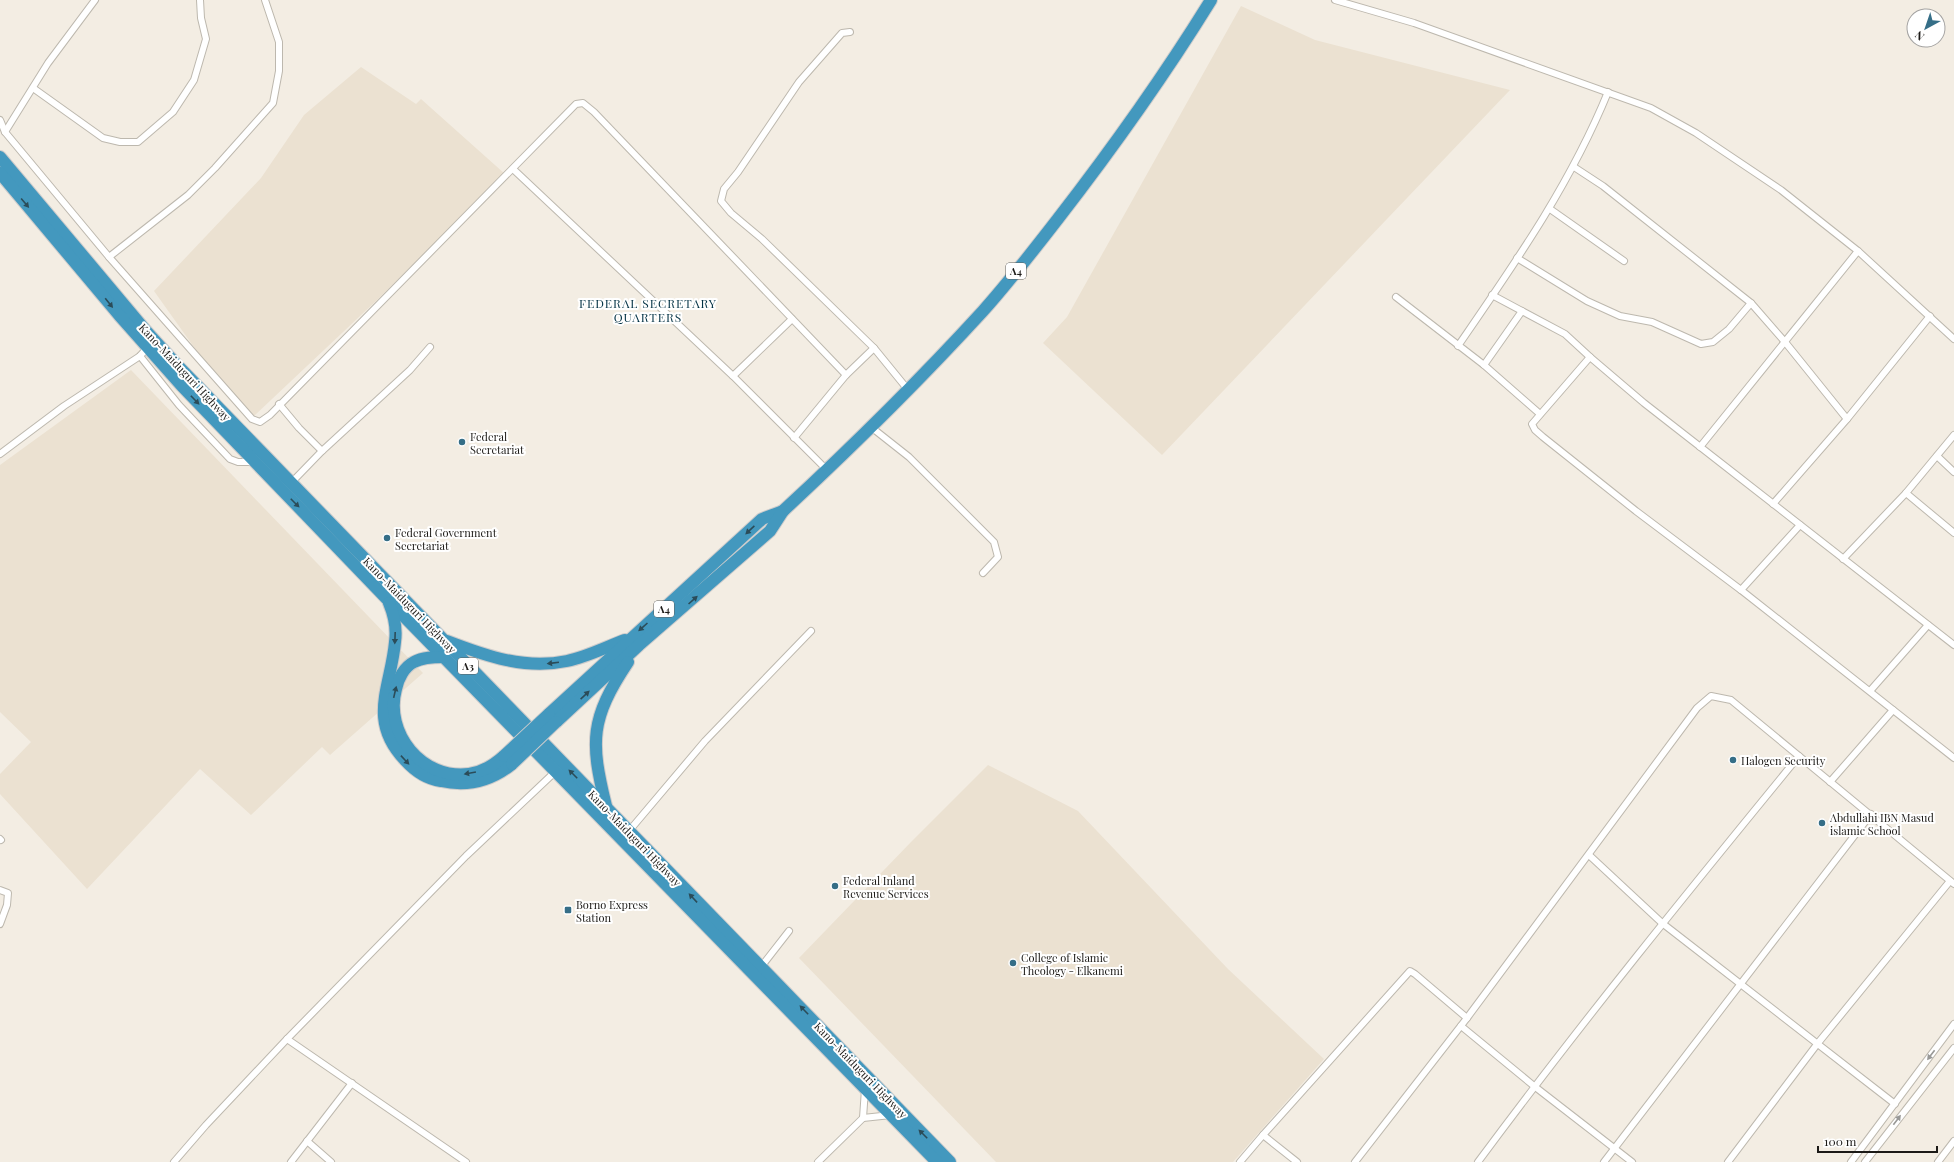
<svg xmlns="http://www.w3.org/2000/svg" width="1954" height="1162" font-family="'Playfair Display',serif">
	<rect width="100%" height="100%" fill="#f3ede3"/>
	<g fill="#ebe1d1">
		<path d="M 1241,6 L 1315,40 L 1510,90 L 1162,455 L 1043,343 L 1067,317 Z"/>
		<path d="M 361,67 L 416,104 L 421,99 L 505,174 L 377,300 L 254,416 L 201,357 L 154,291 L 261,178 L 304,115 Z"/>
		<path d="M 131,370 L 423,673 L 330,755 L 322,747 L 251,815 L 200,769 L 87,889 L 0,794 L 0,774 L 31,742 L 0,712 L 0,465 Z"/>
		<path d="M 988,765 L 1078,811 L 1228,969 L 1324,1059 L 1233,1162 L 996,1162 L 799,958 L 911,842 Z"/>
	</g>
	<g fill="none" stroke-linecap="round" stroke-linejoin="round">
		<g stroke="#bdb8ae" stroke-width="8">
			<g id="street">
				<path d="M 1335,0 L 1414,23 L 1651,108 L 1696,133 L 1781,190 L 1858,251 L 1954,339"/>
				<path d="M 850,32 L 842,33 L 799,82 L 738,172 L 724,189 L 721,201 L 731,213 L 762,239 L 874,348 L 909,391"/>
				<path d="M 33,88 L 103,138 L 120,142 L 138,142 L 173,112 L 194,80 L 206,39 L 201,18 L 200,0"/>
				<path d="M 0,120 L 5,132 L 109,257 L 252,419 L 260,422 L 270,415 L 576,104 L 583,103 L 594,112 L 846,375"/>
				<path d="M 5,132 L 48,63 L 95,0"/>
				<path d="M 1574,167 L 1603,186 L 1751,303 L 1785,342 L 1847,419"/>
				<path d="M 513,169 L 733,376 L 827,470"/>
				<path d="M 1550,209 L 1624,261"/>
				<path d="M 109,257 L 188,195 L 215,168 L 273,103 L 279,71 L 279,42 L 265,0"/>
				<path d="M 1517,258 L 1587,301 L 1620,316 L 1652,322 L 1701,344 L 1713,342 L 1729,329 L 1751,303"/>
				<path d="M 1492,295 L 1565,334 L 1590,357"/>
				<path d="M 1396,297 L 1484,365 L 1540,414"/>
				<path d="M 1458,346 C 1515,263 1570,185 1608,92"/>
				<path d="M 140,356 L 179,405 L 230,459 L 238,462 L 254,462"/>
				<path d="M 1484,365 L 1522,311"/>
				<path d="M 733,376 L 792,319"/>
				<path d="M 279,404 L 299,428 L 322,451"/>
				<path d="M 871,427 L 909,457 L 994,542 L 998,557 L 983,573"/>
				<path d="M 794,438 L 846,375 L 874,348"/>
				<path d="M 1700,447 L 1858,251"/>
				<path d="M 0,454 L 64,406 L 140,356 L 147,348"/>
				<path d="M 1937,456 L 1954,472"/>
				<path d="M 290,484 L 322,451 L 410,370 L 430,347"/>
				<path d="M 1906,493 L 1954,533"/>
				<path d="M 1773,504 L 1847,419 L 1930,316"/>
				<path d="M 1843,559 L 1906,493 L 1954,435"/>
				<path d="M 1741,590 L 1800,525"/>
				<path d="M 1954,645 L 1644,403 L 1590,357 L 1532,424 L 1535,430 L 1543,437 L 1636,511 L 1741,590 L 1954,758"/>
				<path d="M 1870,691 L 1928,625"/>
				<path d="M 1830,782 L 1893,710"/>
				<path d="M 629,831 L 705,741 L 811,631"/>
				<path d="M 0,839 L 1,840"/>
				<path d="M 1589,855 L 1662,923 L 1895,1104"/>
				<path d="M 0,890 L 8,893 L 7,905 L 0,924"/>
				<path d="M 761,967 L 789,931"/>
				<path d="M 1461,1026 L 1534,1086 L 1632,1162"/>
				<path d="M 287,1039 L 466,1162"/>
				<path d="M 863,1118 L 891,1115"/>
				<path d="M 1263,1135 L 1297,1162"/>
				<path d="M 307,1141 L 331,1162"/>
				<path d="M 174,1162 L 206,1125 L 287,1039 L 466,856 L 556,771"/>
				<path d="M 291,1162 L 352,1083"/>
				<path d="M 818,1162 L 863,1118 L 865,1089"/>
				<path d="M 1240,1162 L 1263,1135 L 1410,971 L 1415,974 L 1467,1018"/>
				<path d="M 1355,1162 L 1467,1018 L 1697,708 L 1711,696 L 1731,700 L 1954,884"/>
				<path d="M 1478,1162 C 1581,1023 1690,889 1799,756"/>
				<path d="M 1604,1162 L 1871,814"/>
				<path d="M 1728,1162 L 1818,1043 L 1950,881"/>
				<path d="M 1851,1162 L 1954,1024"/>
				<path d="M 1865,1162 L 1954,1048"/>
				<path d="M 1938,1162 L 1954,1141"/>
			</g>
		</g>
		<g stroke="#cdcccc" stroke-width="14">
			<g id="highway">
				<path d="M 0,157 L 146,331 L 177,365 L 950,1162"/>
				<path d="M 0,173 L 119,315 L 182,386 L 388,600 L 937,1162"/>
				<path d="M 389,603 C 394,615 397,628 395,642 C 391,687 367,720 405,760 C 415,771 427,779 441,781 C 468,787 491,781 512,764"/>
				<path d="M 447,641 C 486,656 525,670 567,661 C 587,657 606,647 625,640"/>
				<path d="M 444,657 C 434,657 423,657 414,662 C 404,667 398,679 396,689 C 384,733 422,780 469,774 C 483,772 494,765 504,756"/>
				<path d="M 549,714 L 762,519 L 783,511"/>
				<path d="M 556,722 L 639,645 L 770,531 L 783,511 C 852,447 919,381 983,311 C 1009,282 1033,251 1057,220 C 1112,149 1164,76 1211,0"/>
				<path d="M 606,806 C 590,741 590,719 628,662"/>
			</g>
		</g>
		<use href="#street" stroke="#fff" stroke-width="6"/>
		<use href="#highway" stroke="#4398be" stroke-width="12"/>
		<g stroke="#cdcccc" stroke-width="14" stroke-linecap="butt">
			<g id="highway-bridge">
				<path d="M 504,756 L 549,714"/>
				<path d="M 512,764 L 556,722"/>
			</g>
		</g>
		<use href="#highway-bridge" stroke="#4398be" stroke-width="12"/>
	</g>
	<defs><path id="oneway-solid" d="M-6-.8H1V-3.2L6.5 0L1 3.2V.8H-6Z"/></defs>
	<g fill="#2b4c59">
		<use href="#oneway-solid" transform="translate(25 203) rotate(50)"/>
		<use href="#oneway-solid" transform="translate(109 303) rotate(51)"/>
		<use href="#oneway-solid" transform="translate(195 400) rotate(46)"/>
		<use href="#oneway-solid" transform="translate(295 503) rotate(45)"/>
		<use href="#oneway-solid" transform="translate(750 530) rotate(137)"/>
		<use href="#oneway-solid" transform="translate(693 600) rotate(-42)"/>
		<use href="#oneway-solid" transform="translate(643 627) rotate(138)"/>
		<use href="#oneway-solid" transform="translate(395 638) rotate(92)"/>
		<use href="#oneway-solid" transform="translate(553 663) rotate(173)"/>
		<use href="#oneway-solid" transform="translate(395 692) rotate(-77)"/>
		<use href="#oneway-solid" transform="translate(585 695) rotate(-43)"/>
		<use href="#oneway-solid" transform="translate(405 760) rotate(47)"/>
		<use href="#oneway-solid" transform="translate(470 773) rotate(170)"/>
		<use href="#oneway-solid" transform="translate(573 774) rotate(-135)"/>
		<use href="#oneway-solid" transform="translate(693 898) rotate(-133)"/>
		<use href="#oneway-solid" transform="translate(804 1010) rotate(-134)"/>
		<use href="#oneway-solid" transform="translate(923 1134) rotate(-135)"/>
	</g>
	<g fill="#989896">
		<use href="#oneway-solid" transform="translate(1931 1055) rotate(127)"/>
		<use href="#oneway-solid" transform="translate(1897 1120) rotate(-53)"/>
	</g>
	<g fill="#356e87" stroke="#fff" stroke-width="1.5">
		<circle cx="462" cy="442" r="4"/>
		<circle cx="387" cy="538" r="4"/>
		<circle cx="1733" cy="760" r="4"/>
		<circle cx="1822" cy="823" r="4"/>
		<circle cx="835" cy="886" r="4"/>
		<rect x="564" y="906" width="8" height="8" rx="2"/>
		<circle cx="1013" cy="963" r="4"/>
	</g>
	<g text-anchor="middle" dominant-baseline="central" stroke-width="4" stroke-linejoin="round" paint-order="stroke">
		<g fill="#fff" stroke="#5f5e5c" stroke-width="1">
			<rect x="1006" y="263" width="20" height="16" rx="3"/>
			<rect x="654" y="601" width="20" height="16" rx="3"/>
			<rect x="458" y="658" width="20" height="16" rx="3"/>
		</g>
		<g font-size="10" font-weight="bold" fill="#1b1916">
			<text x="1016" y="271">A4</text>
			<text x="664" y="609">A4</text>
			<text x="468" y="666">A3</text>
		</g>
		<g font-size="11" fill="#1b1916" stroke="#fff">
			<text transform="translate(185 372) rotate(47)">Kano-Maiduguri Highway</text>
			<text transform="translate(410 605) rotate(46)">Kano-Maiduguri Highway</text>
			<text transform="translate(635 838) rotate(46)">Kano-Maiduguri Highway</text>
			<text transform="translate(861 1070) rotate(46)">Kano-Maiduguri Highway</text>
		</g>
		<g font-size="11" fill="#1b1916" stroke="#fff" text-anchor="start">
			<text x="470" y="436">Federal<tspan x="470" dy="13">Secretariat</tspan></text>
			<text x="395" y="532">Federal Government<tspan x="395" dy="13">Secretariat</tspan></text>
			<text x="1741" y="760">Halogen Security</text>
			<text x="1830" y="817">Abdullahi IBN Masud<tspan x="1830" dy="13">islamic School</tspan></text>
			<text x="843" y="880">Federal Inland<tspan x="843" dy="13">Revenue Services</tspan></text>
			<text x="576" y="904">Borno Express<tspan x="576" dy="13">Station</tspan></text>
			<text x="1021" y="957">College of Islamic<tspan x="1021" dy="13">Theology - Elkanemi</tspan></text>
		</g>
		<g font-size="12" letter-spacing="1" fill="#003043" stroke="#fff">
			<text x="648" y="303">FEDERAL SECRETARY<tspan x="648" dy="14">QUARTERS</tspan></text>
		</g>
	</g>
	<g transform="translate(1926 28) rotate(220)"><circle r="19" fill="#ffffff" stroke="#a4a3a2"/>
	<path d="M0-3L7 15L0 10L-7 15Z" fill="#356e87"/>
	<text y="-6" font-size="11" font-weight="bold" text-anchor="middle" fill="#1b1916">N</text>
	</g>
	<path d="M1818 1146v6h119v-6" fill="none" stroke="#1b1916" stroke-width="2"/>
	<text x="1824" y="1146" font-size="12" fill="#1b1916" stroke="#ffffff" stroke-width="3" paint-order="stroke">100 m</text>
</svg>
